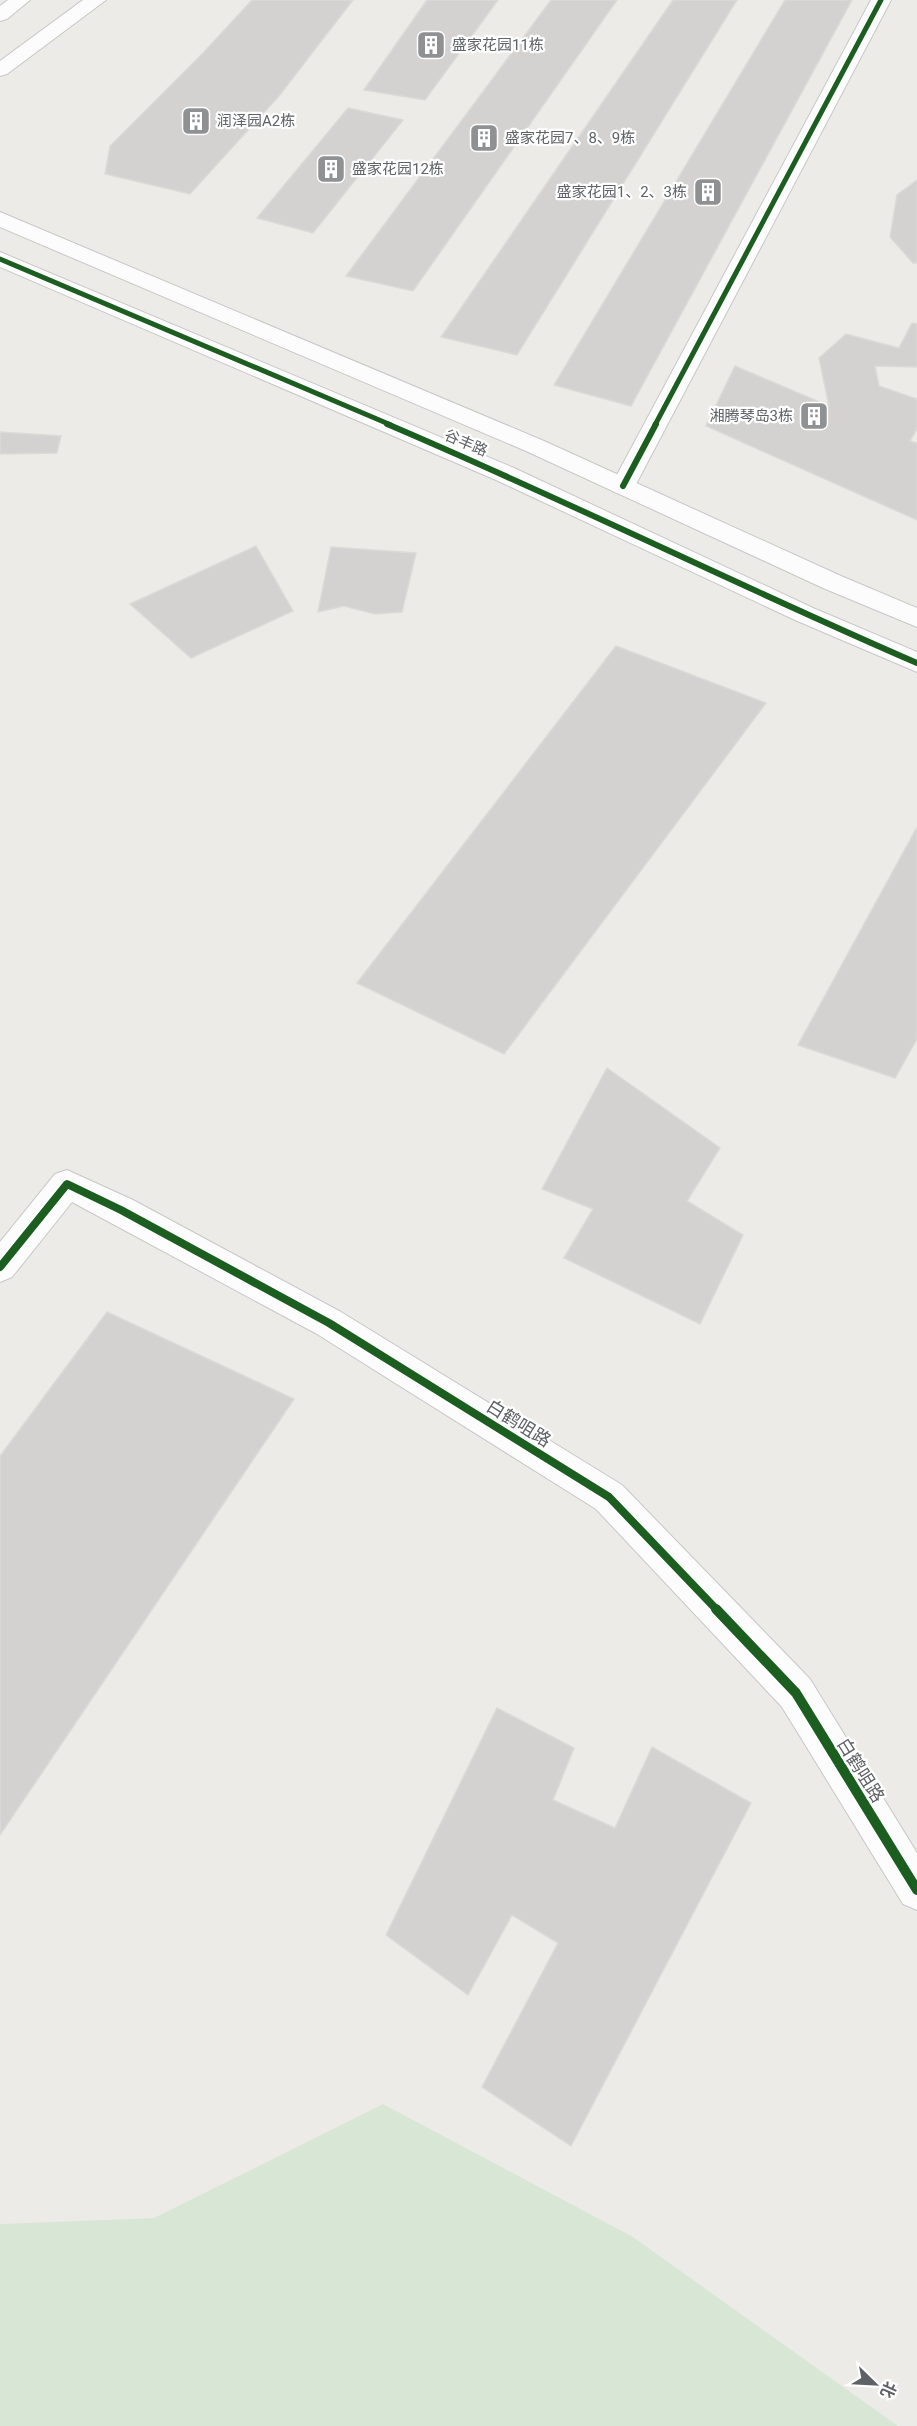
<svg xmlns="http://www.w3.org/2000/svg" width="917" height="2426" font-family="Roboto,'Noto Sans SC',sans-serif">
	<rect width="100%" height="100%" fill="#edebe8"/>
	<path fill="#d8e7d5" d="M 383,2104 L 633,2237 L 898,2426 L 0,2426 L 0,2224 L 154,2218 Z"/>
	<g fill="#d4d2d1" stroke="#dcdad7" stroke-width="1.5">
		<path d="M 252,0 L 353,0 L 279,96 L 190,194 L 105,174 L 110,146 L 203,53 Z"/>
		<path d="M 427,0 L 498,0 L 425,100 L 364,90 Z"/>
		<path d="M 551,0 L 617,0 L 413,291 L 346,276 Z"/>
		<path d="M 673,0 L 737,0 L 517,355 L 441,337 Z"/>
		<path d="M 785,0 L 852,0 L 631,406 L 554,385 Z"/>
		<path d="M 348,108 L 403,120 L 313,233 L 257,218 Z"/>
		<path d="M 917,180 L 917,263 L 913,263 L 890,237 L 897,195 Z"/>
		<path d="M 912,323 L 917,324 L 917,367 L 875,366 L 879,386 L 917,399 L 917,429 L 910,441 L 917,443 L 917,520 L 706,426 L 735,366 L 829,406 L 819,358 L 846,334 L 899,348 Z"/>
		<path d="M 0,432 L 61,436 L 57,453 L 0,454 Z"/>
		<path d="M 256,546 L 293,611 L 191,658 L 130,604 Z"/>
		<path d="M 331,547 L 416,553 L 402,612 L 375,614 L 344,606 L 318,612 Z"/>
		<path d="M 616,646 L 766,703 L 504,1054 L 357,983 Z"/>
		<path d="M 917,827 L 917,1039 L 895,1078 L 798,1045 Z"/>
		<path d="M 607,1068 L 720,1148 L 687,1201 L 743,1235 L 700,1324 L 564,1258 L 593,1209 L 542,1189 Z"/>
		<path d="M 107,1312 L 294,1399 L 0,1835 L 0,1456 Z"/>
		<path d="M 497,1708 L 574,1748 L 553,1800 L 615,1828 L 652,1747 L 751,1803 L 571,2146 L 482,2087 L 558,1943 L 512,1915 L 468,1995 L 386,1935 Z"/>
	</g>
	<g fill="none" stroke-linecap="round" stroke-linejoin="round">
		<g stroke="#c7c7c7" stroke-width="2">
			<g id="minor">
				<path d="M 871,0 L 891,0 L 635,486 L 632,492 L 623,494 L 614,492 L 611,486 Z"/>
				<path d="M 67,1170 L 133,1200 L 341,1312 L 622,1485 L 810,1679 L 917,1853 L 917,1910 L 903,1904 L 782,1707 L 596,1509 L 317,1334 L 72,1202 L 12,1277 L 0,1282 L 0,1242 L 55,1174 Z"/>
			</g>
		</g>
		<g stroke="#c7c7c7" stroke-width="2">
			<g id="tertiary">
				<path d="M 0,212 L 544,441 L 841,576 L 917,608 L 917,627 L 823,588 L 526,451 L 0,227 Z"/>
				<path d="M 0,252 L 514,468 L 813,608 L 917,652 L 917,672 L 795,620 L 496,480 L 0,267 Z"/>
			</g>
		</g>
		<g stroke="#c7c7c7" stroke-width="2">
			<g id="secondary">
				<path d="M 8,0 L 30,0 L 7,19 L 0,21 L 0,6 Z"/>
				<path d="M 83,0 L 106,0 L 7,74 L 0,76 L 0,61 Z"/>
			</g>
		</g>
		<use href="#minor" fill="#fcfcfc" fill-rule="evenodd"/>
		<use href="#tertiary" fill="#fcfcfc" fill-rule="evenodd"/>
		<use href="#secondary" fill="#fcfcfc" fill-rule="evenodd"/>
		<g stroke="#fff" stroke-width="8">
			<g id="cycleway-far3">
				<path d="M 0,259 L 391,425"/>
				<path d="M 655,425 L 881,0"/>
			</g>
		</g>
		<g stroke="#fff" stroke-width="9">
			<g id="cycleway-far2">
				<path d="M 387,424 C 566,500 739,586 917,663"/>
				<path d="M 623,486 L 656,424"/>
			</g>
		</g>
		<g stroke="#fff" stroke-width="11">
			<path id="cycleway-far1" d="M 0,1267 L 67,1184 L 121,1210 L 329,1323 L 609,1497 L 717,1610"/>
		</g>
		<g stroke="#fff" stroke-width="14">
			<path id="cycleway" d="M 716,1609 L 796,1693 L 917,1890"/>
		</g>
		<use href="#cycleway-far3" stroke="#1b5e20" stroke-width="5"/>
		<use href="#cycleway-far2" stroke="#1b5e20" stroke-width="6"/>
		<use href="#cycleway-far1" stroke="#1b5e20" stroke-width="8"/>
		<use href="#cycleway" stroke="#1b5e20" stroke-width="10"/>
	</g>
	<defs>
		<g id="building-square" transform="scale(1.5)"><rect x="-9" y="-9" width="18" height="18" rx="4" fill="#909193" stroke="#fff"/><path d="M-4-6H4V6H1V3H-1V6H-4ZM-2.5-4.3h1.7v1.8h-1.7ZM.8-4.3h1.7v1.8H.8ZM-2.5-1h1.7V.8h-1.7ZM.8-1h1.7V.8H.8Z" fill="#fff"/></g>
	</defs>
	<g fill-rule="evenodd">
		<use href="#building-square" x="431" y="45"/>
		<use href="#building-square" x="196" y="121"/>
		<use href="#building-square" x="484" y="138"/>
		<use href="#building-square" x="331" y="169"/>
		<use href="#building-square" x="708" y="192"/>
		<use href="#building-square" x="814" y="416"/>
	</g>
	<g text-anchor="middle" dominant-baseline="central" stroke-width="4.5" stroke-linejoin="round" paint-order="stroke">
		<g font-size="15" fill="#5e6165" stroke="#fff" text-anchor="start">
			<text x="452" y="45">盛家花园11栋</text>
			<text x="217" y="121">润泽园A2栋</text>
			<text x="505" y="138">盛家花园7、8、9栋</text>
			<text x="352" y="169">盛家花园12栋</text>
			<text x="687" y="192" text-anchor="end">盛家花园1、2、3栋</text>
			<text x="793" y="416" text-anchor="end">湘腾琴岛3栋</text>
		</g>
		<g font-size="15" fill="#5e6165" stroke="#fff">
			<text transform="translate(466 443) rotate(23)">谷丰路</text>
		</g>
		<g font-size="18" fill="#5e6165" stroke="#fff">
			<text transform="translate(519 1423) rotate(32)">白鹤咀路</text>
			<text transform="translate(861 1770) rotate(58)">白鹤咀路</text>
		</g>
	</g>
	<g transform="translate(875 2384) rotate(114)" stroke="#ffffff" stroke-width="4.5" paint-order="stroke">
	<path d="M0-4.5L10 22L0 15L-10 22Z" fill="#5e6165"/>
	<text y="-9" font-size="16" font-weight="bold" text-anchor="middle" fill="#5e6165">北</text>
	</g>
</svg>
